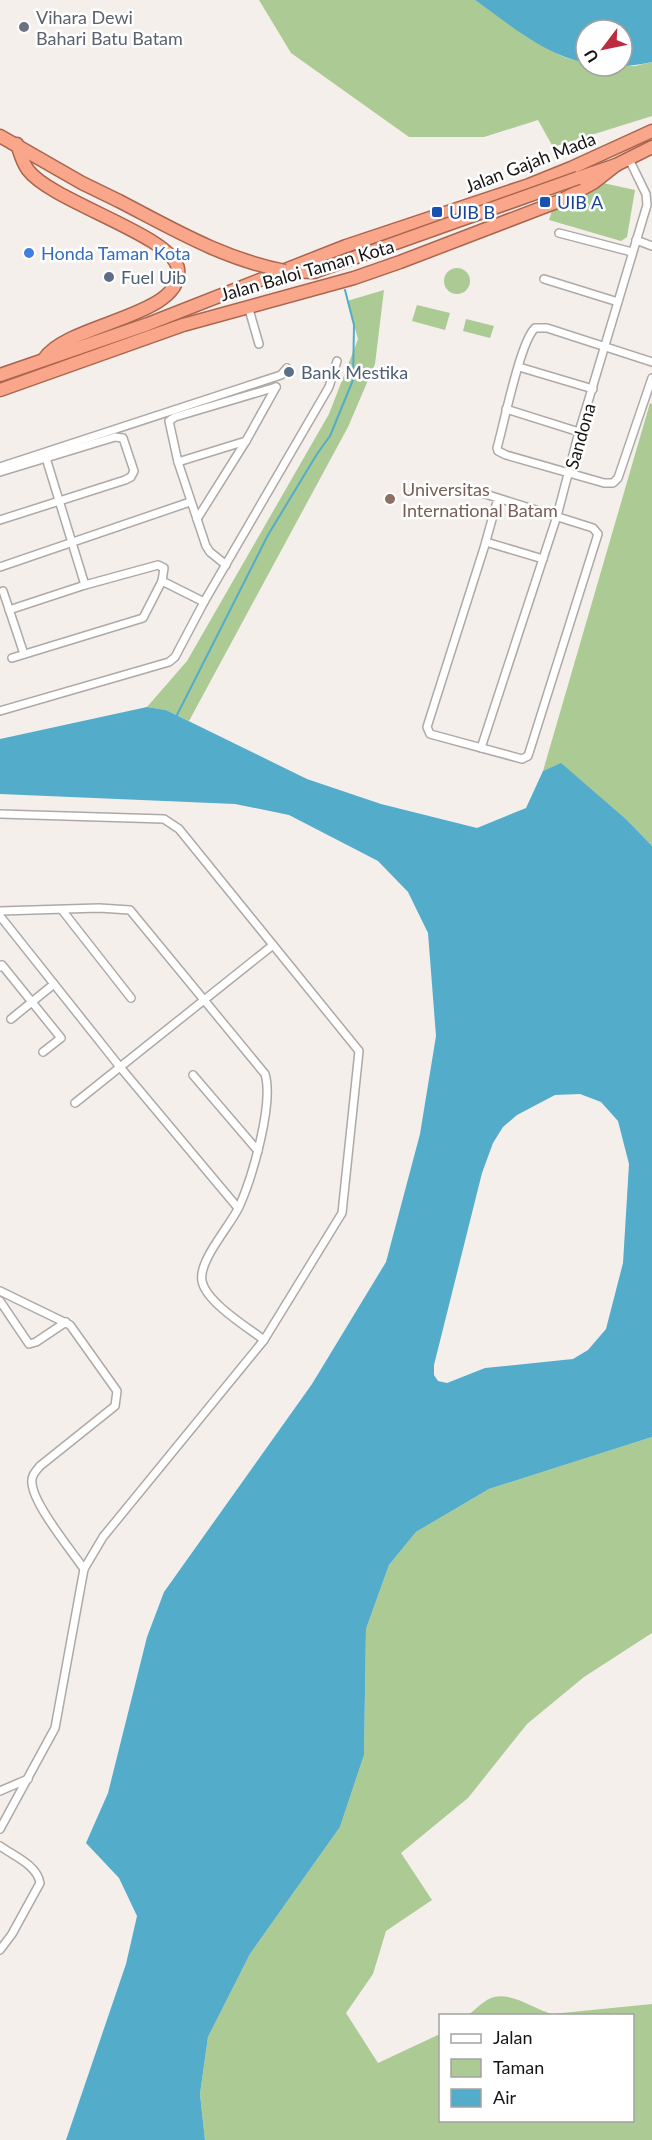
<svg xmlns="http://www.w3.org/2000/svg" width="652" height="2140" font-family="Lato,sans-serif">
	<rect width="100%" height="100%" fill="#f4efeb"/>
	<g fill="#acca93">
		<path d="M 259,0 L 475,0 L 546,48 L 564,57 L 586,63 L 586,66 L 635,66 L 652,62 L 652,116 L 553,147 L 538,120 L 484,137 L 409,137 L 291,53 Z"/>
		<path d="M 603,183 L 635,190 L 627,237 L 621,241 L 549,220 L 553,207 Z"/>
		<circle cx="457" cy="281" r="13"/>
		<path d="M 384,290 L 375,364 L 348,427 L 189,721 L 166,710 L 147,707 L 187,661 L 329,414 L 358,339 L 347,301 Z"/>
		<path d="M 417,305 L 450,313 L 445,330 L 412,321 Z"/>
		<path d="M 466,319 L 494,326 L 490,338 L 463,331 Z"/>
		<path d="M 650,403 L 652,404 L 652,846 L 627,820 L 561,764 L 543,771 Z"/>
		<path d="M 652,1437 L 652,1633 L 584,1677 L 527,1724 L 468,1798 L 401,1853 L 432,1900 L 386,1931 L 373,1974 L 346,2013 L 378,2063 L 440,2034 L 440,2120 L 632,2120 L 632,2016 L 468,2015 C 474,2011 480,2004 487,2000 C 508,1988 532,2009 552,2014 L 652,2004 L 652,2140 L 205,2140 L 200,2094 L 208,2037 L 250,1954 L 340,1827 L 364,1755 L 366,1629 L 389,1565 L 416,1532 L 489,1489 Z"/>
	</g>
	<g fill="#54accb" fill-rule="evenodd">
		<path d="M 475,0 L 652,0 L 652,62 C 638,65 624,67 610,66 L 622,66 L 622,30 L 586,30 L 586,63 C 544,55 509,24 475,0 Z"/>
		<path d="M 147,707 L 166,710 L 307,779 L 381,804 L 477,828 L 526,808 L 543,771 L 561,763 L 627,820 L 652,846 L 652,1437 L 489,1489 L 416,1532 L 389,1565 L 366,1629 L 364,1755 L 340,1827 L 250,1954 L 208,2037 L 200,2094 L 205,2140 L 66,2140 L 126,1964 L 137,1916 L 119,1878 L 86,1843 L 108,1793 L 147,1637 L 164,1592 L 312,1384 L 386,1262 L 420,1134 L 436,1036 L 428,933 L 408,892 L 378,861 L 289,815 L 235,804 L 0,794 L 0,739 ZM 580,1094 L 601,1102 L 618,1121 L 629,1164 L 623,1263 L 606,1329 L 588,1350 L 573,1359 L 485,1368 L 447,1383 L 438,1381 L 434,1375 L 434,1365 L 482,1173 L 493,1143 L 503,1127 L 517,1115 L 555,1095 Z"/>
	</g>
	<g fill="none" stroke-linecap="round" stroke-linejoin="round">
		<path stroke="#54accb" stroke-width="2" d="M 177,715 L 268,535 L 317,454 L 330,436 L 353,380 L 354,325 L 345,290"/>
		<g stroke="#aea9a6" stroke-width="10">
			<g id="minor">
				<path d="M 559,233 L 632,252"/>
				<path d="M 636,240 L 652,246"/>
				<path d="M 544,279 L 618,302"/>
				<path d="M 248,306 L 259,344"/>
				<path d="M 652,362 L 547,328 L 535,328 C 520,342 504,424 497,448 L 498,451 L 506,455 L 604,483 L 613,483 L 618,478 L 652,378"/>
				<path d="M 519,367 L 593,389"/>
				<path d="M 506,409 L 579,432"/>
				<path d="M 46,458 L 85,585"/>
				<path d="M 178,462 L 246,441"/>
				<path d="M 0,467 L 281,375 L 287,368"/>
				<path d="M 0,472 L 115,437 L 123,438 L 134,471 L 131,477 L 125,480 L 0,520"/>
				<path d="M 482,493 L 593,528 L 598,534 L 528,756 L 522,759 L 430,734 L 427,727 L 484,548 L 498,498"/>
				<path d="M 197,519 L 246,441 L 276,387"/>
				<path d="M 486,542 L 543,559"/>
				<path d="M 226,565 L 210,552 L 206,546 L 178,462 L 169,421 L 175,417 L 276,387"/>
				<path d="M 0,567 L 190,502"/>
				<path d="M 162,581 L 204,602"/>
				<path d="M 3,591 L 24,654"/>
				<path d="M 9,610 L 85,585 L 158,565 L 164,568 L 162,581 L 143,618 L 12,658"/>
				<path d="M 0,711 L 169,662 L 175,657 L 204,602 L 329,387 L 337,361"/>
				<path d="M 481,748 L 557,516 L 579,432 L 647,205 L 646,194 L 629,159"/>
				<path d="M 0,814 L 164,819 L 179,829 L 359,1051 L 342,1213 L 264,1340 L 103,1537 L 84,1569 L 55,1728 L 0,1829"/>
				<path d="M 62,910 L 131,998"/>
				<path d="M 0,911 L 99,908 L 130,910 L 265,1074 C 274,1104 252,1178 239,1207 C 230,1226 198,1261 202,1281 C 206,1302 247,1327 264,1340"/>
				<path d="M 0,916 L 120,1067 L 238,1208"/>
				<path d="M 0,967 L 2,965 L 61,1038 L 43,1052"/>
				<path d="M 11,1019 L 54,984"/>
				<path d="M 193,1075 L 258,1151"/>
				<path d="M 75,1103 L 273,945"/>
				<path d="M 0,1291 L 70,1325 L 117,1391 L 115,1406 L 40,1466 C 35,1472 31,1476 32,1483 C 33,1504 71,1550 84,1569"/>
				<path d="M 0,1301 L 29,1344 L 36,1342 L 66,1322"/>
				<path d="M 0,1791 L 28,1779"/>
				<path d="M 0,1846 C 14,1856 37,1865 40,1883 L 12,1934 L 0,1950"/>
			</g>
		</g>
		<g stroke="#aa654e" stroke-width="15">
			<g id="trunk">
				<path d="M 0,136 L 82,183 L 119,201"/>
				<path d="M 17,144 C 20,153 22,162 28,170 C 52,202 174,236 178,269 C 184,317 67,323 44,359"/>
				<path d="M 578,178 L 616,165 L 652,147"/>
				<path d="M 285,271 L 314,272"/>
				<path d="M 0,375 L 148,324 L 346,246 L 529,185 L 571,168 L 652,131"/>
				<path d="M 0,390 L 183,325 L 354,278 L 400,262 L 562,200 L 593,183 L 616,165"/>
			</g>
		</g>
		<use href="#minor" stroke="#fff" stroke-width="7"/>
		<use href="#trunk" stroke="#faa68a" stroke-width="12"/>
		<g stroke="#aa654e" stroke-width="15" stroke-linecap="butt">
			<g id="trunk-bridge">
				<path d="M 119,201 C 173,229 223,259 285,271"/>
				<path d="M 314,272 L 578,178"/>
			</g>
		</g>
		<use href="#trunk-bridge" stroke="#faa68a" stroke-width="12"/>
	</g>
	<circle fill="#6b7280" stroke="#fff" stroke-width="2" cx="24" cy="27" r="6"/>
	<g fill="#1a4fb4" stroke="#fff" stroke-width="2">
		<rect x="539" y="196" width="12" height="12" rx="3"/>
		<rect x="431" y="206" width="12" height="12" rx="3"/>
	</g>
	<circle fill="#3f7fe0" stroke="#fff" stroke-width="2" cx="29" cy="253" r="6"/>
	<g fill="#5c6f8a" stroke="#fff" stroke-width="2">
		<circle cx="109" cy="277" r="6"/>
		<circle cx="289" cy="372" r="6"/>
	</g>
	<circle fill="#8d6e63" stroke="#fff" stroke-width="2" cx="390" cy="499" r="6"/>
	<g text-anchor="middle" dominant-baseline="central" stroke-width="5" stroke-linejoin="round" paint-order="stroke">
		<g font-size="18" fill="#5b616d" stroke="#fff" text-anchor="start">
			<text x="36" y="17">Vihara Dewi<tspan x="36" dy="21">Bahari Batu Batam</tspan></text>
		</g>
		<g font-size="18" fill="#181615" stroke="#fff">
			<text transform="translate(530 162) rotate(-21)">Jalan Gajah Mada</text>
			<text transform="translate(307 270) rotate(-16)">Jalan Baloi Taman Kota</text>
			<text transform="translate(580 436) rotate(-74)">Sandona</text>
		</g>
		<g font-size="18" fill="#164399" stroke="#fff" text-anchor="start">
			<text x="557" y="202">UIB A</text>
			<text x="449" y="212">UIB B</text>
		</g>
		<g font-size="18" fill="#366cbe" stroke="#fff" text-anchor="start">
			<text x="41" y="253">Honda Taman Kota</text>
		</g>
		<g font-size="18" fill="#4e5e75" stroke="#fff" text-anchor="start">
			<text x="121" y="277">Fuel Uib</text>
			<text x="301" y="372">Bank Mestika</text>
		</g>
		<g font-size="18" fill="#785e54" stroke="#fff" text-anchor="start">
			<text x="402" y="489">Universitas<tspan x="402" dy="21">International Batam</tspan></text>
		</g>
	</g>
	<rect x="439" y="2014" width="195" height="108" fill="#ffffff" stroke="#a3a2a1" stroke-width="1.5"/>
	<rect x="451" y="2034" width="30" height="9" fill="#ffffff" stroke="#a3a2a1" stroke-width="1.5"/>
	<text x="493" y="2044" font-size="18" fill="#181615">Jalan</text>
	<rect x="451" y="2059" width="30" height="18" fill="#acca93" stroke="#a3a2a1" stroke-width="1.5"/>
	<text x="493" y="2074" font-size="18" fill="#181615">Taman</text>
	<rect x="451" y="2089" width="30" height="18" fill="#54accb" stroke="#a3a2a1" stroke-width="1.5"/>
	<text x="493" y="2104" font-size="18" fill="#181615">Air</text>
	<g transform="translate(604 48) rotate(238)"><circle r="28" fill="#ffffff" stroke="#a3a2a1" stroke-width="1.5"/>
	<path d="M0-4.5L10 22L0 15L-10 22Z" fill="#bc2b40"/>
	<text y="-9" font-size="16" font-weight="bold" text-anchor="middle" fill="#181615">U</text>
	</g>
</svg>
